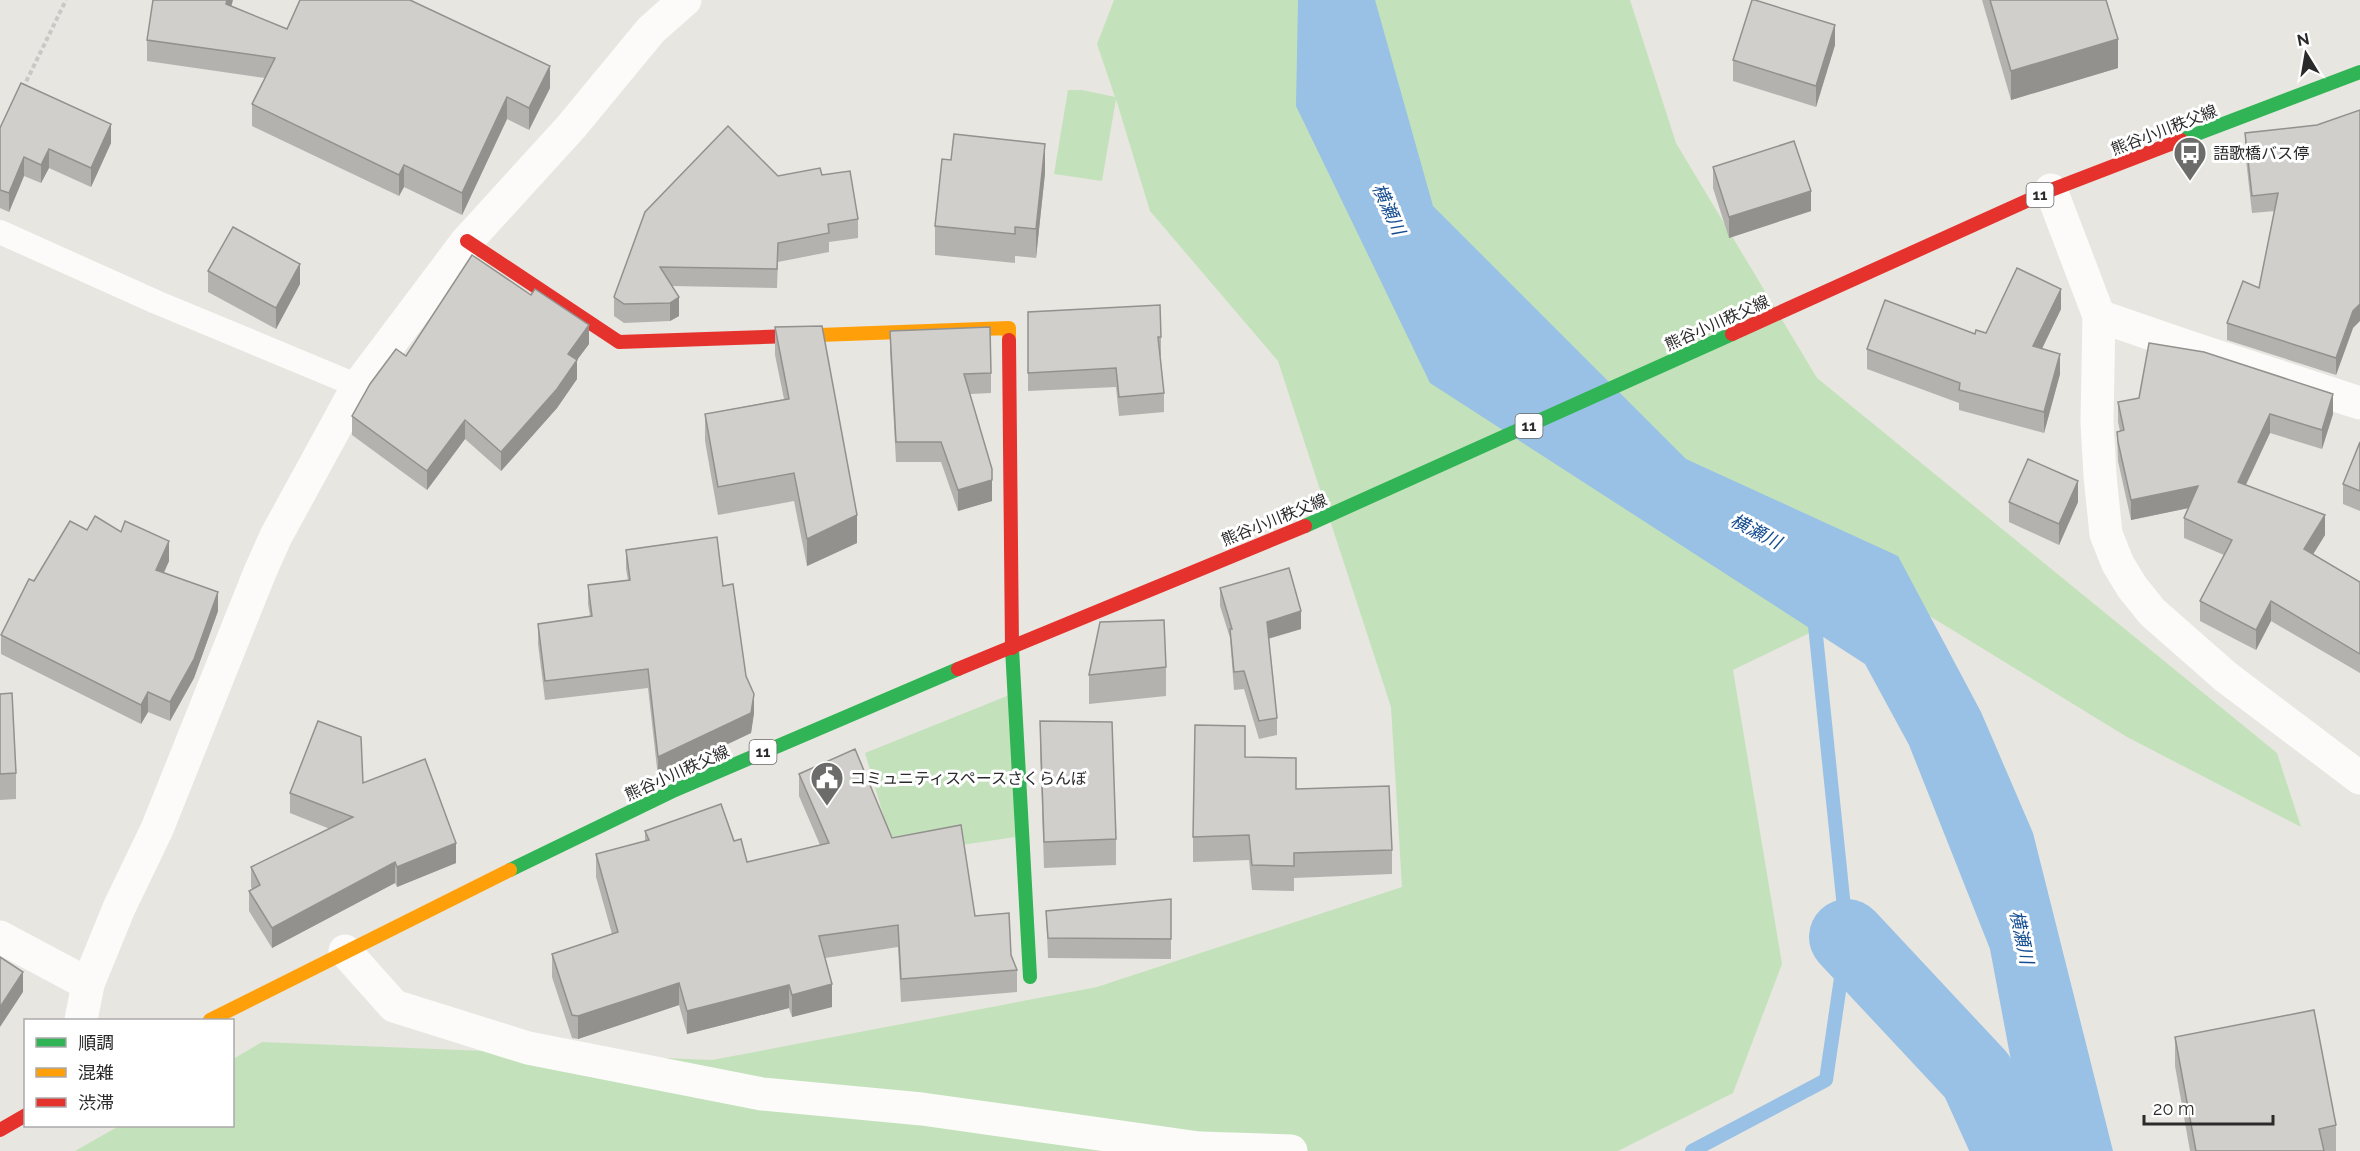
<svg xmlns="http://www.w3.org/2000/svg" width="2360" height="1151" font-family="Raleway,'Noto Sans JP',sans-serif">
	<rect width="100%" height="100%" fill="#e8e6e0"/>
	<g fill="#c3e2bb">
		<path d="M 1114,0 L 1630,0 L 1676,143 L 1817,378 L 2277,753 L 2301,827 L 2127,737 L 1892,593 L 1733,670 L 1782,964 L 1733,1093 L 1618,1151 L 75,1151 L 119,1126 L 232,1126 L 233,1059 L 262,1042 L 712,1060 L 1097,987 L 1402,887 L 1391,707 L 1278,361 L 1150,211 L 1116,99 L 1102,181 L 1054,174 L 1068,90 L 1082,90 L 1115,97 L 1097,44 Z"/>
		<path d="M 1012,694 L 1015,837 L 895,855 L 865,753 Z"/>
	</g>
	<path fill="#98c1e5" d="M 1298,0 L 1375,0 L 1433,206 L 1686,459 L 1898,556 L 1981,712 L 2033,833 L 2113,1151 L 2028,1151 L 1990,949 L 1909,745 L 1865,664 L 1430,383 L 1296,106 Z"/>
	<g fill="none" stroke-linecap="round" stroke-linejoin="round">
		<path stroke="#98c1e5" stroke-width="14" d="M 1692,1151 L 1826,1080 L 1847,937 L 1814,616"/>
		<path stroke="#98c1e5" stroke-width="76" d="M 1847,937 L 1977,1076 L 2011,1151"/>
		<path stroke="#c8c8c7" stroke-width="4" stroke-dasharray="4.5 3" stroke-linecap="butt" d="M 23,88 L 66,0"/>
		<path stroke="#fcfbfa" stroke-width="24" d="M 0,232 L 156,302 L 358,386"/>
		<g stroke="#fcfbfa" stroke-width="33">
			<path d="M 2051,190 L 2099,316 L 2097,422 L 2100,476 L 2106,534 L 2118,564 L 2132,587 L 2152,612 L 2226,677 L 2360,778"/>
			<path d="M 2099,316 L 2195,349 L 2360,403"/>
			<path d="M 0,937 L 88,984"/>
			<path d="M 345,951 L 394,1006 L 528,1048 L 762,1094 L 922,1109 L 1199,1148 L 1291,1151"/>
			<path d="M 81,1020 L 88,984 L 119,908 L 157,829 L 260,572 L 276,536 L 358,386 L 467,241 L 571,127 L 651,30 L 685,0"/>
		</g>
		<g stroke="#30b455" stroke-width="14">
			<path d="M 2181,140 L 2360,72"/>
			<path d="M 1305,526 L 1732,334"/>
			<path d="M 1012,648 L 1030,977"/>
			<path d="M 510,870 L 675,790 L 958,669"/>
		</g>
		<g stroke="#ff9f0a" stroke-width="14">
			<path d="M 792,336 L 1009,328 L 1009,340"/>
			<path d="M 210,1020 L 510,870"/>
		</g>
		<g stroke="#e5322d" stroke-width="14">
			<path d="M 467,241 L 619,342 L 792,336"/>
			<path d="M 1732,334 L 2051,190 L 2181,140"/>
			<path d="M 1009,340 L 1012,648"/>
			<path d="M 958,669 L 1305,526"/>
			<path d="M 0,1130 L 26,1115"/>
		</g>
	</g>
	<g fill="#b4b2af">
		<path d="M 1982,0 L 2106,0 L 2118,68 L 2011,100 Z"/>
		<path d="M 231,6 L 287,29 L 550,88 L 529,130 L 507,119 L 462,215 L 404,187 L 399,196 L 252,126 L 252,104 L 265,78 L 147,61 L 147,40 Z"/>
		<path d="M 1835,45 L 1816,107 L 1733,81 L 1733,60 Z"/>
		<path d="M 0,128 L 111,143 L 91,187 L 49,168 L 41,183 L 24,176 L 9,212 L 0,208 Z"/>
		<path d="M 2245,133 L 2353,328 L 2336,375 L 2227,340 L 2227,323 L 2259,288 L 2275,211 L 2252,213 L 2245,151 Z"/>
		<path d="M 1713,167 L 1811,211 L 1729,238 L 1713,188 Z"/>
		<path d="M 1045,173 L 1036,258 L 1015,256 L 1015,263 L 935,255 L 935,226 Z"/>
		<path d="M 822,175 L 858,219 L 858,238 L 829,242 L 829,252 L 778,262 L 777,288 L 672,286 L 679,316 L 670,321 L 624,323 L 614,316 L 614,297 L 778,176 Z"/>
		<path d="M 208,271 L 300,284 L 276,329 L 208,292 Z"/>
		<path d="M 2061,309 L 2042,349 L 2060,374 L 2044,433 L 1959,410 L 1959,403 L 1867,369 L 1867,349 L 1975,334 L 1986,333 Z"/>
		<path d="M 1028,312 L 1161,337 L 1161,356 L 1160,356 L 1164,393 L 1164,412 L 1119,416 L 1116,387 L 1028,391 Z"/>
		<path d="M 775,327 L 857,543 L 807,566 L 794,501 L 718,515 L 705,441 L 705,414 L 784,399 L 775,355 Z"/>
		<path d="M 890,331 L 991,373 L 991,393 L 970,394 L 992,501 L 958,511 L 941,462 L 896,462 L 890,351 Z"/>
		<path d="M 589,344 L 577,360 L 577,379 L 557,408 L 501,471 L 465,439 L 427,490 L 352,435 L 352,416 L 406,356 Z"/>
		<path d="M 2118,402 L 2333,414 L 2322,449 L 2270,433 L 2246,485 L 2325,535 L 2313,554 L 2360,582 L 2360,673 L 2271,621 L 2256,650 L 2200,621 L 2200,601 L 2224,555 L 2184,538 L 2184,518 L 2189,508 L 2131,520 L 2118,461 L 2117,432 L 2120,431 L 2118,422 Z"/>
		<path d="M 2360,442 L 2360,511 L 2343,504 L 2343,484 Z"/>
		<path d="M 2009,502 L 2078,502 L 2059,545 L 2009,522 Z"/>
		<path d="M 87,530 L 169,561 L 164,573 L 218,611 L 194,678 L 170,721 L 148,712 L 141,724 L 1,654 L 1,635 L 34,581 Z"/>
		<path d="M 626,550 L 723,586 L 746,676 L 754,713 L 751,733 L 658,777 L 648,688 L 545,700 L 538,644 L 538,624 L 590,616 L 588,604 L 588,585 L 628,580 L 626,569 Z"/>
		<path d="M 1220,588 L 1301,629 L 1268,639 L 1277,718 L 1277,735 L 1259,739 L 1244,689 L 1234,690 L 1230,638 L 1220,606 Z"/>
		<path d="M 1166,667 L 1166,696 L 1089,704 L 1089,675 Z"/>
		<path d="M 0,694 L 16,773 L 16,799 L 0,800 Z"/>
		<path d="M 1040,721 L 1116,839 L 1116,865 L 1044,868 L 1040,748 Z"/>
		<path d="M 1245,757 L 1296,758 L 1296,789 L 1392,850 L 1392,874 L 1294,878 L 1294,891 L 1252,890 L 1249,860 L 1193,862 L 1193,837 Z"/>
		<path d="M 799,774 L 892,838 L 975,916 L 1011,955 L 1017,970 L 1017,992 L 901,1002 L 898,947 L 825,958 L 832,1007 L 792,1017 L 789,1008 L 687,1034 L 679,1005 L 578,1039 L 572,1038 L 552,977 L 552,954 L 612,934 L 596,877 L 596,854 L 645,841 L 645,831 L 734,841 L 747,862 L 820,845 L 799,796 Z"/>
		<path d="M 363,783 L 456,863 L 397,887 L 395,883 L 272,948 L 249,911 L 249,891 L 252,889 L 251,887 L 251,867 L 330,829 L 290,813 L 290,793 Z"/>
		<path d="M 1171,899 L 1171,959 L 1048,958 L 1046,911 Z"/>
		<path d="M 2175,1037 L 2336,1125 L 2336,1151 L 2190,1151 L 2175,1066 Z"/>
	</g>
	<g fill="#92918e">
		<path d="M 227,0 L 233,0 L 226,25 L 226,4 Z"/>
		<path d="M 1835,25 L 1835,45 L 1816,107 L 1816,86 Z"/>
		<path d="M 2118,39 L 2118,68 L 2011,100 L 2011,71 Z"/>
		<path d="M 550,66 L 550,88 L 529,130 L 529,108 Z"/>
		<path d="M 507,97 L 507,119 L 462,215 L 462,193 Z"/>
		<path d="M 111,124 L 111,143 L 91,187 L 91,168 Z"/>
		<path d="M 1045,144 L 1045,173 L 1036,258 L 1036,229 Z"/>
		<path d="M 49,149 L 49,168 L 41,183 L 41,165 Z"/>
		<path d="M 24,157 L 24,176 L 9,212 L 9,193 Z"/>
		<path d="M 404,165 L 404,187 L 399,196 L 399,175 Z"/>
		<path d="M 1811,191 L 1811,211 L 1729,238 L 1729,217 Z"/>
		<path d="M 300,264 L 300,284 L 276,329 L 276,308 Z"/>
		<path d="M 2061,289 L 2061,309 L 2033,367 L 2033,346 Z"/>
		<path d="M 679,297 L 679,316 L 670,321 L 670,303 Z"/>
		<path d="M 2360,304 L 2360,321 L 2353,328 L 2336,375 L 2336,358 L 2353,311 Z"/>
		<path d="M 589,325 L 589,344 L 577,360 L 577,379 L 557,408 L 501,471 L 501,452 L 568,354 Z"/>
		<path d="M 2060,354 L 2060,374 L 2044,433 L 2044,412 Z"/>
		<path d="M 2333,394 L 2333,414 L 2322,449 L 2322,430 Z"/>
		<path d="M 2270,414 L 2270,433 L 2238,501 L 2238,482 Z"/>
		<path d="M 465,420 L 465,439 L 427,490 L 427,471 Z"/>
		<path d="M 992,480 L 992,501 L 958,511 L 958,490 Z"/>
		<path d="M 2078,481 L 2078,502 L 2059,545 L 2059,524 Z"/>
		<path d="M 2198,486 L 2198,506 L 2131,520 L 2131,500 Z"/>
		<path d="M 857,515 L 857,543 L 807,566 L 807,539 Z"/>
		<path d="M 2325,515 L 2325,535 L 2304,569 L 2304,549 Z"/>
		<path d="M 169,541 L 169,561 L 156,589 L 156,570 Z"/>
		<path d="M 218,592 L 218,611 L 194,678 L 170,721 L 170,702 Z"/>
		<path d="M 2271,601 L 2271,621 L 2256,650 L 2256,630 Z"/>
		<path d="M 1301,611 L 1301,629 L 1267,639 L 1267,622 Z"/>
		<path d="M 148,692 L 148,712 L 141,724 L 141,705 Z"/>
		<path d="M 754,694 L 754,713 L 751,733 L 658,777 L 658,757 Z"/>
		<path d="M 456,843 L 456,863 L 397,887 L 397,867 Z"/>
		<path d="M 395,862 L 395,883 L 272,948 L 272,928 Z"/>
		<path d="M 23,972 L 23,992 L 0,1027 L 0,1007 Z"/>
		<path d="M 679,983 L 679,1005 L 578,1039 L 578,1016 Z"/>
		<path d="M 832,984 L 832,1007 L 792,1017 L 792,995 Z"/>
		<path d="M 789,985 L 789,1008 L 687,1034 L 687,1011 Z"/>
	</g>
	<g fill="#d1cfcb" stroke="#92918e" stroke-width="1.5">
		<path d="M 153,0 L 227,0 L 226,4 L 287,29 L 300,0 L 410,0 L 550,66 L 529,108 L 507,97 L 462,193 L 404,165 L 399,175 L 252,104 L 275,58 L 147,40 Z"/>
		<path d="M 1752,0 L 1755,0 L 1835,25 L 1816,86 L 1733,60 Z"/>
		<path d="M 1990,0 L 2106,0 L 2118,39 L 2011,71 Z"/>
		<path d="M 21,83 L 111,124 L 91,168 L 49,149 L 41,165 L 24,157 L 9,193 L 0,190 L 0,128 Z"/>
		<path d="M 2360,110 L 2360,304 L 2353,311 L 2336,358 L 2227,323 L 2243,281 L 2259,288 L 2278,193 L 2252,196 L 2245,133 L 2317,125 Z"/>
		<path d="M 728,126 L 778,176 L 820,168 L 822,175 L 850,171 L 858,219 L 828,224 L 829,233 L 778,243 L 777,269 L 660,267 L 679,297 L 670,303 L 624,304 L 614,297 L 645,212 Z"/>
		<path d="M 954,134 L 1045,144 L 1036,229 L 1015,227 L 1015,234 L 935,226 L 942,159 L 951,160 Z"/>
		<path d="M 1794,141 L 1811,191 L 1729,217 L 1713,167 Z"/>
		<path d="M 233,227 L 300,264 L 276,308 L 208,271 Z"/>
		<path d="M 472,255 L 531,295 L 535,289 L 589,325 L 568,354 L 577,360 L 557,389 L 501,452 L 465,420 L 427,471 L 352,416 L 370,384 L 396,349 L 406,356 Z"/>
		<path d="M 2017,268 L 2061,289 L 2033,346 L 2060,354 L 2044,412 L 1959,390 L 1960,383 L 1867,349 L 1885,300 L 1975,334 L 1976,330 L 1986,333 Z"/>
		<path d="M 1160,305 L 1161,337 L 1158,337 L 1164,393 L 1119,397 L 1116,368 L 1028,373 L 1028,312 Z"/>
		<path d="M 822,326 L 857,515 L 807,539 L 794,473 L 718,487 L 705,414 L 789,399 L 775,327 Z"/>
		<path d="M 990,327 L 991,373 L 964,374 L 992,469 L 992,480 L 958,490 L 941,442 L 896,442 L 890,331 Z"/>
		<path d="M 2149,343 L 2204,352 L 2333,394 L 2322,430 L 2270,414 L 2238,482 L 2325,515 L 2304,549 L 2360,582 L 2360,654 L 2271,601 L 2256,630 L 2200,601 L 2232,540 L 2184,518 L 2198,486 L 2131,500 L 2118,442 L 2117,432 L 2124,430 L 2118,402 L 2139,398 Z"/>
		<path d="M 2360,442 L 2360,491 L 2343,484 Z"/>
		<path d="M 2028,459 L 2078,481 L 2059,524 L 2009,502 Z"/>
		<path d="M 95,516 L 121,532 L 125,521 L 169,541 L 156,570 L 218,592 L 194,659 L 170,702 L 148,692 L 141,705 L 1,635 L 29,579 L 34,581 L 70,521 L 87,530 Z"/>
		<path d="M 717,537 L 723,586 L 733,584 L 746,676 L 754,694 L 751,713 L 658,757 L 648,669 L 545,681 L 538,624 L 592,616 L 588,585 L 630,580 L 626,550 Z"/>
		<path d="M 1289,568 L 1301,611 L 1267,622 L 1277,718 L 1259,721 L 1244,671 L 1234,672 L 1230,629 L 1232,629 L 1220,588 Z"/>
		<path d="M 1164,620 L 1166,667 L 1089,675 L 1100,622 Z"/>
		<path d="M 12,693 L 16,773 L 0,774 L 0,694 Z"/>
		<path d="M 318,721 L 361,737 L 363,783 L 425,759 L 456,843 L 397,867 L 395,862 L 272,928 L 249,891 L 260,885 L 251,867 L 353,817 L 290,793 Z"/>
		<path d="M 1040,721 L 1112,722 L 1116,839 L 1044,842 Z"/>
		<path d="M 1195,725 L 1245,726 L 1245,757 L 1296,758 L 1296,789 L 1389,786 L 1392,850 L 1294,853 L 1294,866 L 1252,865 L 1249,835 L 1193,837 Z"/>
		<path d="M 855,749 L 892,838 L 961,825 L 975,916 L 1009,913 L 1011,955 L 1017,970 L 901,979 L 898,925 L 819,936 L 832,984 L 792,995 L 789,985 L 687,1011 L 679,983 L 578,1016 L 572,1015 L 552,954 L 618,932 L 596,854 L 649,840 L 645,831 L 721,804 L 734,841 L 741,839 L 747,862 L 829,843 L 799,774 Z"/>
		<path d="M 1171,899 L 1171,939 L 1048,938 L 1046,911 Z"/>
		<path d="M 0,957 L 23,972 L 0,1007 Z"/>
		<path d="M 2314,1010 L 2336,1125 L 2319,1129 L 2324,1151 L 2196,1151 L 2175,1037 Z"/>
	</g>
	<defs>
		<g id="bus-pin" transform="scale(1.725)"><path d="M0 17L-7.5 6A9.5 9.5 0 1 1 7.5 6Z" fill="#6c6c6a" stroke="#fff"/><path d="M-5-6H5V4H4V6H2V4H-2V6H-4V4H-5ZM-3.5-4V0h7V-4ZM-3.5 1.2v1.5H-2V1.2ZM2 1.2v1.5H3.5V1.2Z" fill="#fff"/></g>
		<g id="civic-pin" transform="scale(1.725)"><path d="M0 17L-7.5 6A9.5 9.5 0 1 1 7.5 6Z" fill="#6c6c6a" stroke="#fff"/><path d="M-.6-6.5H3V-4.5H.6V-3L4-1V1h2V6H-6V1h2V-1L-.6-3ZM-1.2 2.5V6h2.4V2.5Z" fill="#fff"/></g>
	</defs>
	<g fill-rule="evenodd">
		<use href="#bus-pin" x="2190" y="153"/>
		<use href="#civic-pin" x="827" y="778"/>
	</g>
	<g text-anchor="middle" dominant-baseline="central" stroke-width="6" stroke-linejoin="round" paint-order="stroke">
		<g fill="#fff" stroke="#6a6a6a" stroke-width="1.5">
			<rect x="2026.5" y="183" width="27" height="24" rx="4.5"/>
			<rect x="1515.5" y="414" width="27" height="24" rx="4.5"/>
			<rect x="749.5" y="740" width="27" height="24" rx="4.5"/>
		</g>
		<g font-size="15" font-weight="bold" fill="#2a2a2a">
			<text x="2040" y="195">11</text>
			<text x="1529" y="426">11</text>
			<text x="763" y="752">11</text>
		</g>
		<g font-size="16" fill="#2a2a2a" stroke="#fff">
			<text transform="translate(2164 130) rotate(-21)">熊谷小川秩父線</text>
			<text transform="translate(1717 323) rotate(-24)">熊谷小川秩父線</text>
			<text transform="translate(1274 520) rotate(-22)">熊谷小川秩父線</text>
			<text transform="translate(677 773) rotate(-24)">熊谷小川秩父線</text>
		</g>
		<g font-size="16" fill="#2a2a2a" stroke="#fff" text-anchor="start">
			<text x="2213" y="153">語歌橋バス停</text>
			<text x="850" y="778">コミュニティスペースさくらんぼ</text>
		</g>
		<g font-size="18" font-style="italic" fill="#154d92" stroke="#fff">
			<text transform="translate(1389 209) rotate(66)">横瀬川</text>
			<text transform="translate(1756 531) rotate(27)">横瀬川</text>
			<text transform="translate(2022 937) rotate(78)">横瀬川</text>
		</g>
	</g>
	<rect x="24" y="1019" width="210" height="108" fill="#ffffff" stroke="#aaaaaa" stroke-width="1.5"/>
	<rect x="36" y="1038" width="30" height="9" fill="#30b455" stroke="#aaaaaa" stroke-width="1.5"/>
	<text x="78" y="1049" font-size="18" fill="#2a2a2a">順調</text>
	<rect x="36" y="1068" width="30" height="9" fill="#ff9f0a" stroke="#aaaaaa" stroke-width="1.5"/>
	<text x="78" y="1079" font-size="18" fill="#2a2a2a">混雑</text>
	<rect x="36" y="1098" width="30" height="9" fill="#e5322d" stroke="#aaaaaa" stroke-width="1.5"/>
	<text x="78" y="1109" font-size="18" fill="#2a2a2a">渋滞</text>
	<g transform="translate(2306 54) rotate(349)" stroke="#ffffff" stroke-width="4.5" paint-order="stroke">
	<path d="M0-4.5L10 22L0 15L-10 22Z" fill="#2a2a2a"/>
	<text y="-9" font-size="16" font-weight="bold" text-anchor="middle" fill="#2a2a2a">N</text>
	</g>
	<path d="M2144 1115v9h129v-9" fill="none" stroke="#2a2a2a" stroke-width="3"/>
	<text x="2153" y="1115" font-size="18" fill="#2a2a2a" stroke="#ffffff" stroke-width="4.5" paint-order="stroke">20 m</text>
</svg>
